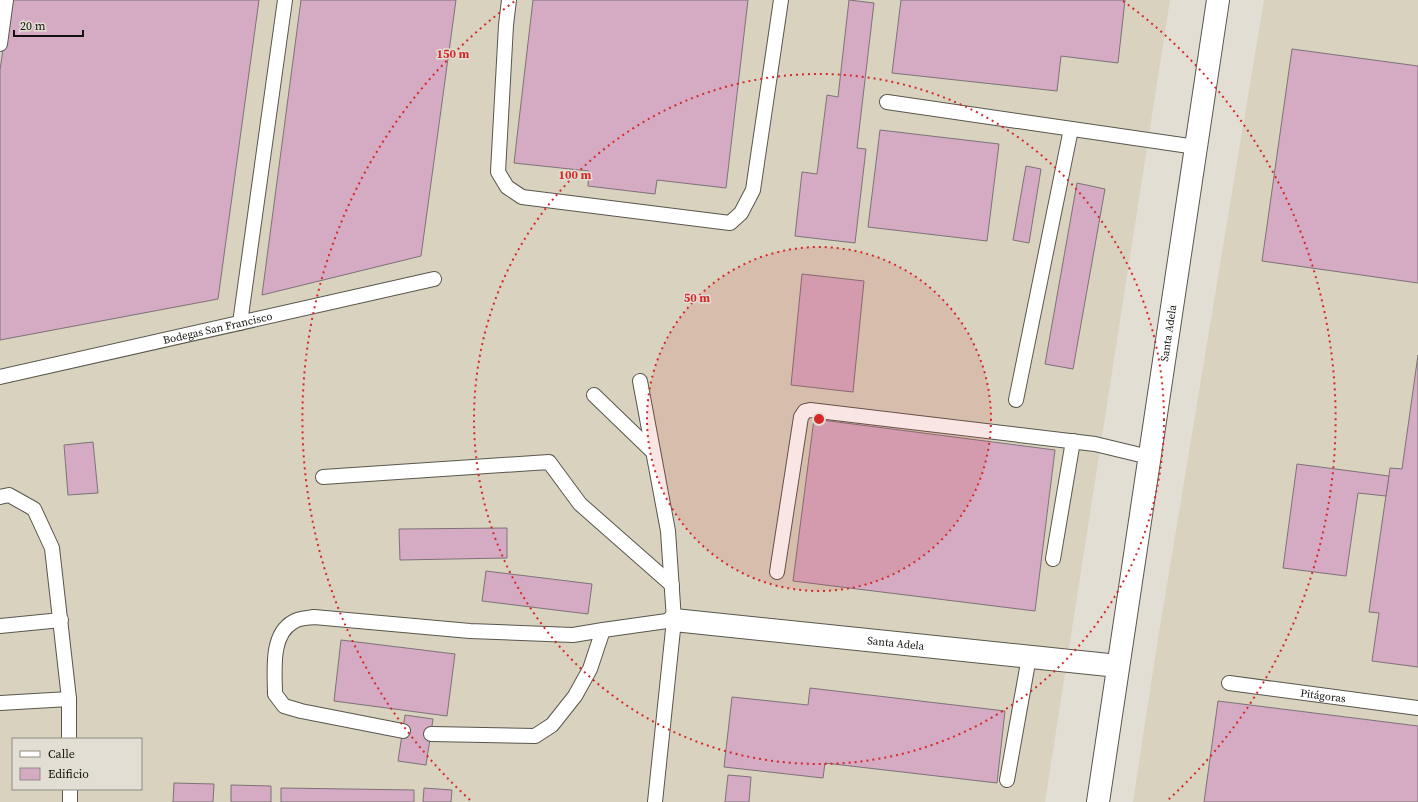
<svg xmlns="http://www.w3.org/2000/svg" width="1418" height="802" font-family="'Source Serif 4',serif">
	<rect width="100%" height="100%" fill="#e2ded3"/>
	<g fill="#d8d2bf" fill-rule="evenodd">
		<path d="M 0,0 L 1170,0 L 1045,802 L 0,802 ZM 13,739 L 141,739 L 141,789 L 13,789 Z"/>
		<path d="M 1264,0 L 1418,0 L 1418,802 L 1133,802 L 1157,645 Z"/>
	</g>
	<g fill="#d4abc2" stroke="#7d7278">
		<path d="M 10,0 L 259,0 L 218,299 L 0,340 L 0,70 Z"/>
		<path d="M 301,0 L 456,0 L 421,256 L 262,295 Z"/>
		<path d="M 533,0 L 748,0 L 726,188 L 657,180 L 655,194 L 588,186 L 589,171 L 514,163 Z"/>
		<path d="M 849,0 L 874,3 L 857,148 L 866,149 L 855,243 L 795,236 L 802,172 L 817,174 L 827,95 L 838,97 Z"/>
		<path d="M 901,0 L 1125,0 L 1118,63 L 1061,56 L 1057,91 L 892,73 Z"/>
		<path d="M 1292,49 L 1418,66 L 1418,283 L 1262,261 Z"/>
		<path d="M 880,130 L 999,144 L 987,241 L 868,227 Z"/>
		<path d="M 1026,166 L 1041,169 L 1029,243 L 1013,240 Z"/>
		<path d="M 1077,183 L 1105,189 L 1073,369 L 1045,364 Z"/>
		<path d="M 802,274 L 864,281 L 853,392 L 791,385 Z"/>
		<path d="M 1418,355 L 1418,667 L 1372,661 L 1379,613 L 1369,612 L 1390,468 L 1402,469 Z"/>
		<path d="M 814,419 L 1055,450 L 1035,611 L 793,581 Z"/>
		<path d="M 93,442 L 98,493 L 68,495 L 64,445 Z"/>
		<path d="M 1297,464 L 1389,476 L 1386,496 L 1358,493 L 1346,576 L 1283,568 Z"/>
		<path d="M 507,528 L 507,558 L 400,560 L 399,529 Z"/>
		<path d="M 486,571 L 592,584 L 588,614 L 482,601 Z"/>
		<path d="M 341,640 L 455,654 L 447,716 L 334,701 Z"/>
		<path d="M 810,688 L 1005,711 L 997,783 L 825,763 L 823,778 L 724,767 L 732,697 L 808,705 Z"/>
		<path d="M 1218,701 L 1418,726 L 1418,802 L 1204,802 Z"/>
		<path d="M 405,715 L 433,719 L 426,765 L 398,761 Z"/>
		<path d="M 728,775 L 751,777 L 749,802 L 725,802 Z"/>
		<path d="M 174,783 L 214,784 L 213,802 L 173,802 Z"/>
		<path d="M 231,785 L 271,786 L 271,802 L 231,802 Z"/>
		<path d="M 281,788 L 414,790 L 414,802 L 281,802 Z"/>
		<path d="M 424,788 L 452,790 L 451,802 L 423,802 Z"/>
	</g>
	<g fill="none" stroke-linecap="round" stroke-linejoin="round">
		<g stroke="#59564c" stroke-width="16">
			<g id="service">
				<path d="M 509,0 L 506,25 L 498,172 L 507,187 L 522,197 L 730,223 L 741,213 L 753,190 L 781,0"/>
				<path d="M 0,44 L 6,0"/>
				<path d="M 887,102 L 1196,147"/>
				<path d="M 240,323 L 285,0"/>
				<path id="s1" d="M 0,377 L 434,279"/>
				<path d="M 640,381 L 668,531 L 674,620 L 655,802"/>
				<path d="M 594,395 L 652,451"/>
				<path d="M 1016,400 L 1071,129"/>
				<path d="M 323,477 L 549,462 L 580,504 L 672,585"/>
				<path d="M 0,497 L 9,495 L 34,509 L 52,548 L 69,699 L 69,739"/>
				<path d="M 1053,559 L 1073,441"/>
				<path d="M 777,572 L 801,417 L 805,411 L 810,410 L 1095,444 L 1149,457"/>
				<path d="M 0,626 L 61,620"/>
				<path d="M 603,630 L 674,620"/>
				<path id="s2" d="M 1229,683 L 1418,708"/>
				<path d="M 0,703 L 69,699"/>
				<path d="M 403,731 L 301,711 L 284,706 L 275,694 C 275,672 270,635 293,622 C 298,618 308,618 314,617 L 470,631 L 573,635 L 603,630 L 590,669 L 575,696 L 552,725 L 535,736 L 431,734"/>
				<path d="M 1007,780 L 1029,657"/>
				<path d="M 70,789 L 70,802"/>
			</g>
		</g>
		<g stroke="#59564c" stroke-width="24">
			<g id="minor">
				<path id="s3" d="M 674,620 L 1118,666"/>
				<path id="s4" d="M 1098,802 L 1218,0"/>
			</g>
		</g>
		<use href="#service" stroke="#fff" stroke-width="14"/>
		<use href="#minor" stroke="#fff" stroke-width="22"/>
	</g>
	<circle cx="819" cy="419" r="172" fill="#d62828" fill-opacity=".12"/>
	<g fill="none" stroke="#d62828" stroke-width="2" stroke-dasharray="2 4">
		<circle cx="819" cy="419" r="172"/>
		<circle cx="819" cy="419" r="345"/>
		<path d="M470 800A517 517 0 0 1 515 1M1123 1A517 517 0 0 1 1168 800"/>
	</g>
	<g text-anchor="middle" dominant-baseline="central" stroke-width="3" stroke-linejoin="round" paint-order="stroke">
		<g font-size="11" fill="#13120e" stroke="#e2ded3">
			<text stroke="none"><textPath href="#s1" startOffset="223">Bodegas San Francisco</textPath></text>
			<text stroke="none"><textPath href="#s4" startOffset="474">Santa Adela</textPath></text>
			<text stroke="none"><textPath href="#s3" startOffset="223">Santa Adela</textPath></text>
			<text stroke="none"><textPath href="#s2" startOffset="95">Pitágoras</textPath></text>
		</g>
	</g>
	<circle cx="819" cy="419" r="6" fill="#d62828" stroke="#e2ded3" stroke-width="2"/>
	<g font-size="12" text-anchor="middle" font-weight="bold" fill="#d62828" stroke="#e2ded3" stroke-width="3" stroke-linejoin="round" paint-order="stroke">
		<text x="453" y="58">150 m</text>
		<text x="575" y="179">100 m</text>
		<text x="697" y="302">50 m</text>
	</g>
	<rect x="12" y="738" width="130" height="52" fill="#e2ded3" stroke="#8f8c84"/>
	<rect x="20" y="751" width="20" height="6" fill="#ffffff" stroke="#8f8c84"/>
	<text x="48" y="758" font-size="12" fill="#13120e">Calle</text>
	<rect x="20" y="768" width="20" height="12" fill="#d4abc2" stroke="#8f8c84"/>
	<text x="48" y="778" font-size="12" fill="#13120e">Edificio</text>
	<path d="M14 30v6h69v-6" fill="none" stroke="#13120e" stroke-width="2"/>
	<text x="20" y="30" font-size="12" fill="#13120e" stroke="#e2ded3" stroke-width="3" paint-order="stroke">20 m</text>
</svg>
